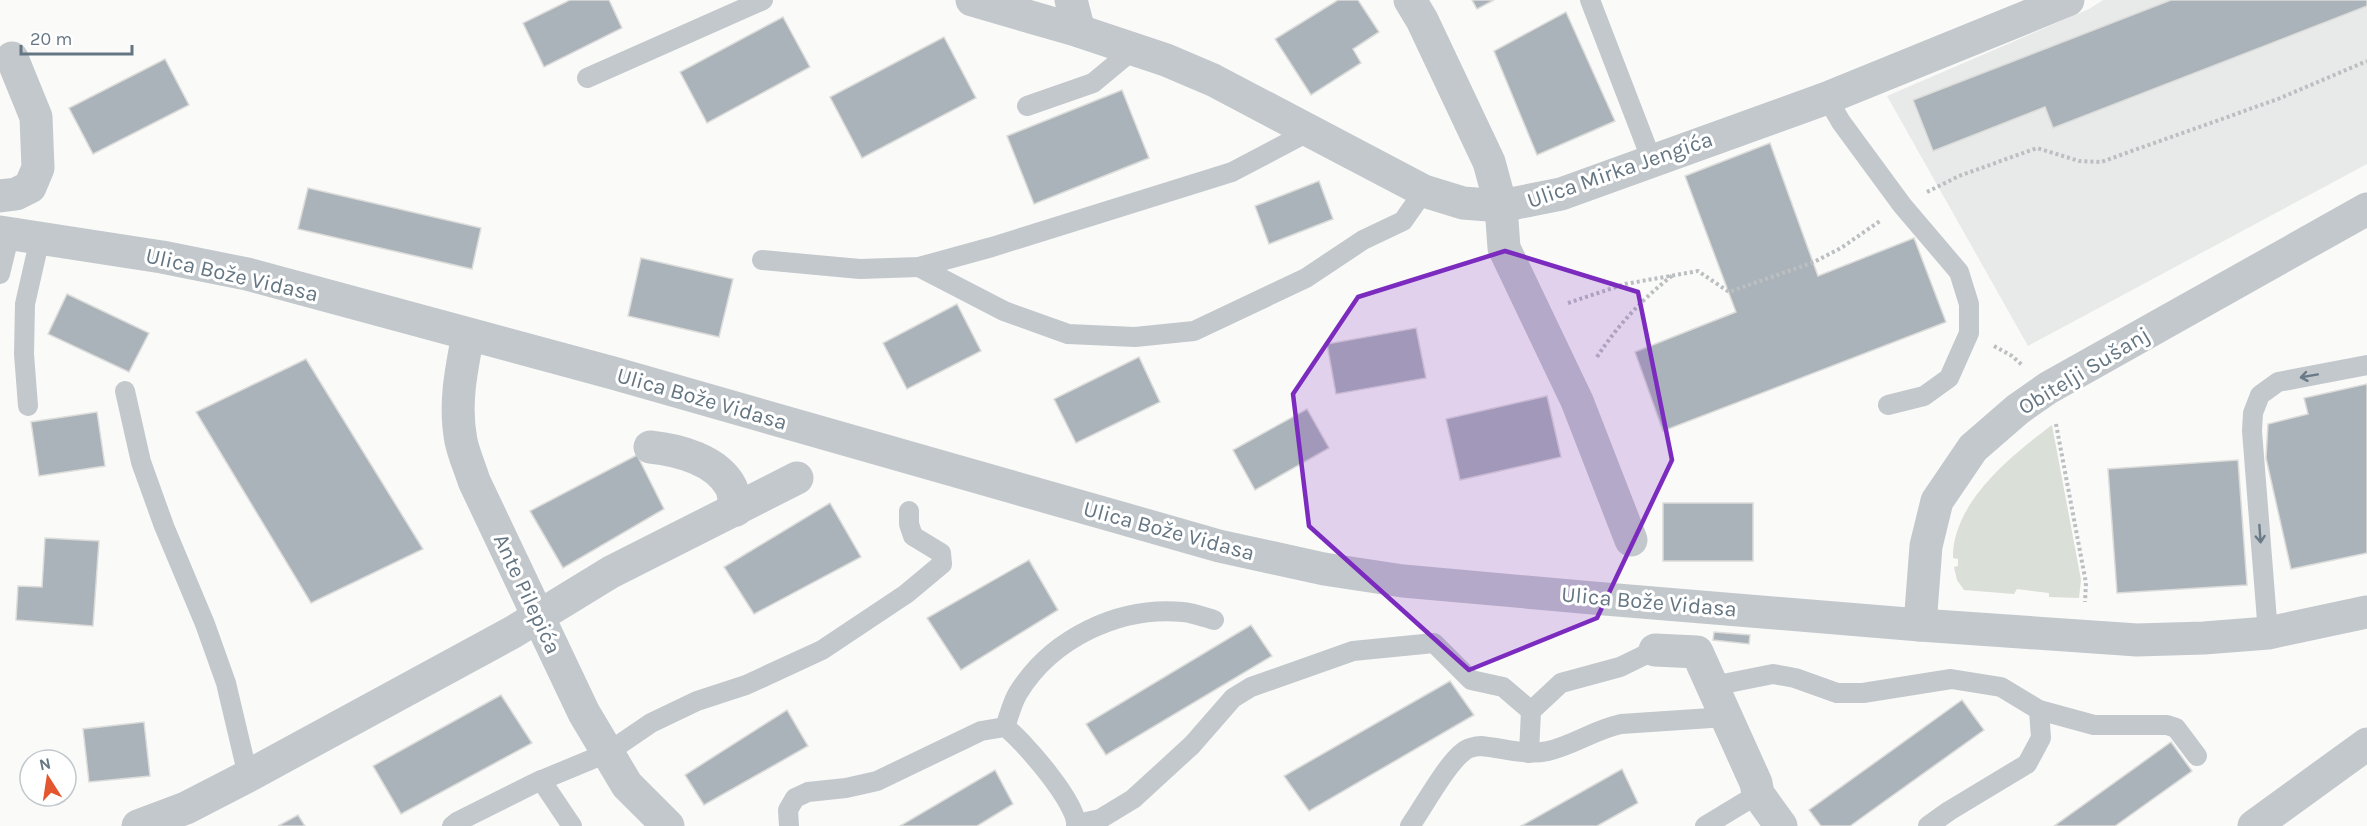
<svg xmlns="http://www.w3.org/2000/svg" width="2367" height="826" font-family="Karla,sans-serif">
	<rect width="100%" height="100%" fill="#fafaf8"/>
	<path fill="#e8e9e9" d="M 2103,0 L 2367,0 L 2367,164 L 2028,346 L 1887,96 L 2089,9 Z"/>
	<path fill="#dadfd7" d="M 2052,425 L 2081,580 L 2079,598 L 2049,597 L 2049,593 L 2017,589 L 2014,594 L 1964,590 L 1957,580 L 1954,567 L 1958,566 L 1958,559 L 1953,558 C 1952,503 2012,455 2052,425 Z"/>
	<g fill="#aab3b9" stroke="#dcdcda" stroke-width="1.5">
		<path d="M 570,0 L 609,0 L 622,28 L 544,67 L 523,23 Z"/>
		<path d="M 1338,0 L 1358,0 L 1379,32 L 1353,49 L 1361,63 L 1311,95 L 1275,39 Z"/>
		<path d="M 1472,0 L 1494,0 L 1477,9 Z"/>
		<path d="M 2171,0 L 2367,0 L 2367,6 L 2053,128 L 2045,107 L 1933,151 L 1913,100 Z"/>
		<path d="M 1566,12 L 1615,121 L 1537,155 L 1494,51 Z"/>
		<path d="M 783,17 L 810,67 L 707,123 L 680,72 Z"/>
		<path d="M 944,37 L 976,98 L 862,158 L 830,97 Z"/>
		<path d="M 165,59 L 189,105 L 93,154 L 69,108 Z"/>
		<path d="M 1122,90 L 1149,158 L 1034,204 L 1007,136 Z"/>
		<path d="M 1770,143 L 1818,276 L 1914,238 L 1946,322 L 1663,431 L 1635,352 L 1736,312 L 1685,176 Z"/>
		<path d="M 1319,181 L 1333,219 L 1269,244 L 1255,206 Z"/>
		<path d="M 308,188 L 481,228 L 472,269 L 298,229 Z"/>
		<path d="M 641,258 L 733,279 L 719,337 L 628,316 Z"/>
		<path d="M 67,294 L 149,333 L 129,372 L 48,334 Z"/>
		<path d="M 957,304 L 981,351 L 907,389 L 883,343 Z"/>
		<path d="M 1416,328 L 1426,378 L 1336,394 L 1327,344 Z"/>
		<path d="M 1139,357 L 1160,402 L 1076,443 L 1054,399 Z"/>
		<path d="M 306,359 L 423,549 L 311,603 L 196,412 Z"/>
		<path d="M 2367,384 L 2367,553 L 2291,569 L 2266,458 L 2268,424 L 2308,414 L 2304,398 Z"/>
		<path d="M 1547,396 L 1561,457 L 1460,480 L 1446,419 Z"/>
		<path d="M 1307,409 L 1329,448 L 1255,490 L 1233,450 Z"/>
		<path d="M 97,412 L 105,466 L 39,476 L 31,422 Z"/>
		<path d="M 637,455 L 664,509 L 563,568 L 530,511 Z"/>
		<path d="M 2238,460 L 2247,585 L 2117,593 L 2108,469 Z"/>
		<path d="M 830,503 L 861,557 L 754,614 L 724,567 Z"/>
		<rect x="1663" y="503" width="90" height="58"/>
		<path d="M 45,538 L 99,541 L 93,626 L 16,620 L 18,586 L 42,587 Z"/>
		<path d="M 1029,560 L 1058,610 L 961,670 L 927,618 Z"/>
		<path d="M 1251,625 L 1272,656 L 1106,755 L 1086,724 Z"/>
		<path d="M 1714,632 L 1750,635 L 1749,644 L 1713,640 Z"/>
		<path d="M 1450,681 L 1474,715 L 1309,811 L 1284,776 Z"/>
		<path d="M 501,695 L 532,743 L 401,814 L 373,766 Z"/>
		<path d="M 1962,700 L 1984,730 L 1850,826 L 1821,826 L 1809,810 Z"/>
		<path d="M 787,710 L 808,746 L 704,805 L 685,775 Z"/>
		<path d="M 144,722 L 150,776 L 89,782 L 83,729 Z"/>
		<path d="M 2171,742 L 2192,771 L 2115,826 L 2054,826 Z"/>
		<path d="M 1622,769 L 1638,803 L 1597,826 L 1521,826 Z"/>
		<path d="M 995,770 L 1013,804 L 977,826 L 900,826 Z"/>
		<path d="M 298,815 L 305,826 L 278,826 Z"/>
	</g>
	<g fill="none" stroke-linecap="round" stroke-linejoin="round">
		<g stroke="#bbbfc2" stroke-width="4" stroke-dasharray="3 3" stroke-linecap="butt">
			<path d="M 1927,192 L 1959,176 L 2037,148 L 2079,161 L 2101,162 L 2278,99 L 2367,61"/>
			<path d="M 1568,303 L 1625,284 L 1698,271 L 1729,292 L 1814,262 L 1841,248 L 1880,221"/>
			<path d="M 1994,346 L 2012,356 L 2022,365"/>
			<path d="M 1597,357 C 1618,325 1642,299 1673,275"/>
			<path d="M 2056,424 L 2086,583 L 2085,602"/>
		</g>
		<g stroke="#c3c8cc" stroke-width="20">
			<path d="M 1590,0 L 1652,161"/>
			<path d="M 587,78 L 763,0"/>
			<path d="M 1827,98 L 1841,122 L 1902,205 L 1959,272 L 1969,304 L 1969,333 L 1949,378 L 1924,396 L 1888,405"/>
			<path d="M 1027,106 L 1093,83 L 1134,49"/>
			<path d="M 762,260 L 860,269 L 919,267 L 992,247 L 1232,172 L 1308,132"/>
			<path d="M 919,267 L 1004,311 L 1068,334 L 1135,337 L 1194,331 L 1306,278 L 1363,240 L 1403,221 L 1424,191"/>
			<path d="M 0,274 L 10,233"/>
			<path d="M 125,391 L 141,462 L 164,526 L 205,624 L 226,683 L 248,776"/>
			<path d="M 28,406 L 24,354 L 25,304 L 40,238"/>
			<path d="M 2268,633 L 2252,431 L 2253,413 L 2260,395 L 2278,382 L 2367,365"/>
			<path d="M 1713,686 L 1773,674 L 1795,678 L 1837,693 L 1863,693 L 1951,679 L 2001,687 L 2039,710 L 2041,738 L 2027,764 L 1949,811 L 1928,826"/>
			<path d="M 2039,710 L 2094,725 L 2167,725 L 2176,728 L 2197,756"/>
			<path d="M 1005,727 C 1009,716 1012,703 1018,693 C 1052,638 1119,606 1183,612 C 1193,613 1204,617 1214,620"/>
			<path d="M 1529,753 L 1531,711"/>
			<path d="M 541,780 L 572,826"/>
			<path d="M 1077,824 L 1100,819 L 1133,799 L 1192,745 L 1233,698 L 1251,687 L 1353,651 L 1434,643 L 1471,680 L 1503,687 L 1531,711 L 1561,683 L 1620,667 L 1655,650"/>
			<path d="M 452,826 L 457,822 L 537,782 L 607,753 L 651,723 L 697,701 L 746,685 L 822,650 L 906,594 L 942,564 L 941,553 L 913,536 L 909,524 L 909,511"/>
			<path d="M 789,826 L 788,810 L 795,798 L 808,792 L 846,788 L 877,781 L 981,731 L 1005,727 C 1023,740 1079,805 1076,826"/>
			<path d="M 1410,826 C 1424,806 1446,765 1463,752 C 1467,748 1476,746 1481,746 C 1504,748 1525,756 1548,751 C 1574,745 1596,729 1621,724 L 1726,717"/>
			<path d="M 1705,826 L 1758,794"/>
		</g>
		<g stroke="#c3c8cc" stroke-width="33">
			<path d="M 972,0 L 1079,31 L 1166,60 L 1213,80 L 1424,191 L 1463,203 L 1501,206 L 1561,194 L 1827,98 L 2068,0"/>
			<path d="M 1071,0 L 1079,31"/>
			<path d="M 1410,0 L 1422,20 L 1489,162 L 1501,206 L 1504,248 L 1577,401 L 1631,540"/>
			<path d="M 0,196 L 16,194 L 30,187 L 38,168 L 36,117 L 12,58"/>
			<path d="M 0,232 L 162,257 L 247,274 L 613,373 L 1219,546 L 1324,569 L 1403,581 L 1593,598 L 1920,625 L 2137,640 L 2204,638 L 2268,633 L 2367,612"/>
			<path d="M 468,335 C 461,371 454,405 461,441 C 464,455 470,468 474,481 L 584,713 L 627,785 L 668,826"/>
			<path d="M 650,447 C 679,450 717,460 731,487 C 734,493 734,504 736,510"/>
			<path d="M 1920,625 L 1926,546 L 1937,501 L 1973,448 L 2018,409 L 2048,388 L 2367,209"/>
			<path d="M 1655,650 L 1697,652 L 1756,783 L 1758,794 L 1781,826"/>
			<path d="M 138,826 L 186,808 L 248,776 L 513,632 L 611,572 L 797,478"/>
			<path d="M 2254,826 L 2367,744"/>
		</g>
	</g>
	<defs><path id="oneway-shaft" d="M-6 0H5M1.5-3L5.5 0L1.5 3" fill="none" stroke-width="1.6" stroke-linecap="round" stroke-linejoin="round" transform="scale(1.5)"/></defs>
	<g stroke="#6a7a87">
		<use href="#oneway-shaft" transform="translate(2309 376) rotate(170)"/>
		<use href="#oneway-shaft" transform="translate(2260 534) rotate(86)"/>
	</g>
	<path fill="#7b2cbf" fill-opacity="0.2" stroke="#7b2cbf" stroke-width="4.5" stroke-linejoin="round" d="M 1505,251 L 1638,292 L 1672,460 L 1597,618 L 1469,670 L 1309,526 L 1293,394 L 1358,297 Z"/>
	<g text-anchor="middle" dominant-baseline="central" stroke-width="6" stroke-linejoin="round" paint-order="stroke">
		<g font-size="22" fill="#657683" stroke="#fff">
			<text transform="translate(1620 170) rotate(-19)">Ulica Mirka Jengića</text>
			<text transform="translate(232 275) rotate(13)">Ulica Bože Vidasa</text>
			<text transform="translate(2084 371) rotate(-31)">Obitelji Sušanj</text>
			<text transform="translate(702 399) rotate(16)">Ulica Bože Vidasa</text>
			<text transform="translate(1169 531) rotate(15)">Ulica Bože Vidasa</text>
			<text transform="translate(527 594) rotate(65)">Ante Pilepića</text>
			<text transform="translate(1649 602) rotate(5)">Ulica Bože Vidasa</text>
		</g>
	</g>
	<g transform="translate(48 778) rotate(348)"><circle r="28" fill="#ffffff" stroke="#c1c8cd" stroke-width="1.5"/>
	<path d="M0-4.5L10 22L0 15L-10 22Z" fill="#e4572e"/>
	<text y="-9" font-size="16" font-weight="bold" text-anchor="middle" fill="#657683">N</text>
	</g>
	<path d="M21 45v9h111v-9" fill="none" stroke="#657683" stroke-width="3"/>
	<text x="30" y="45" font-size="18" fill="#657683" stroke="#ffffff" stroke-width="4.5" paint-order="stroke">20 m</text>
</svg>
